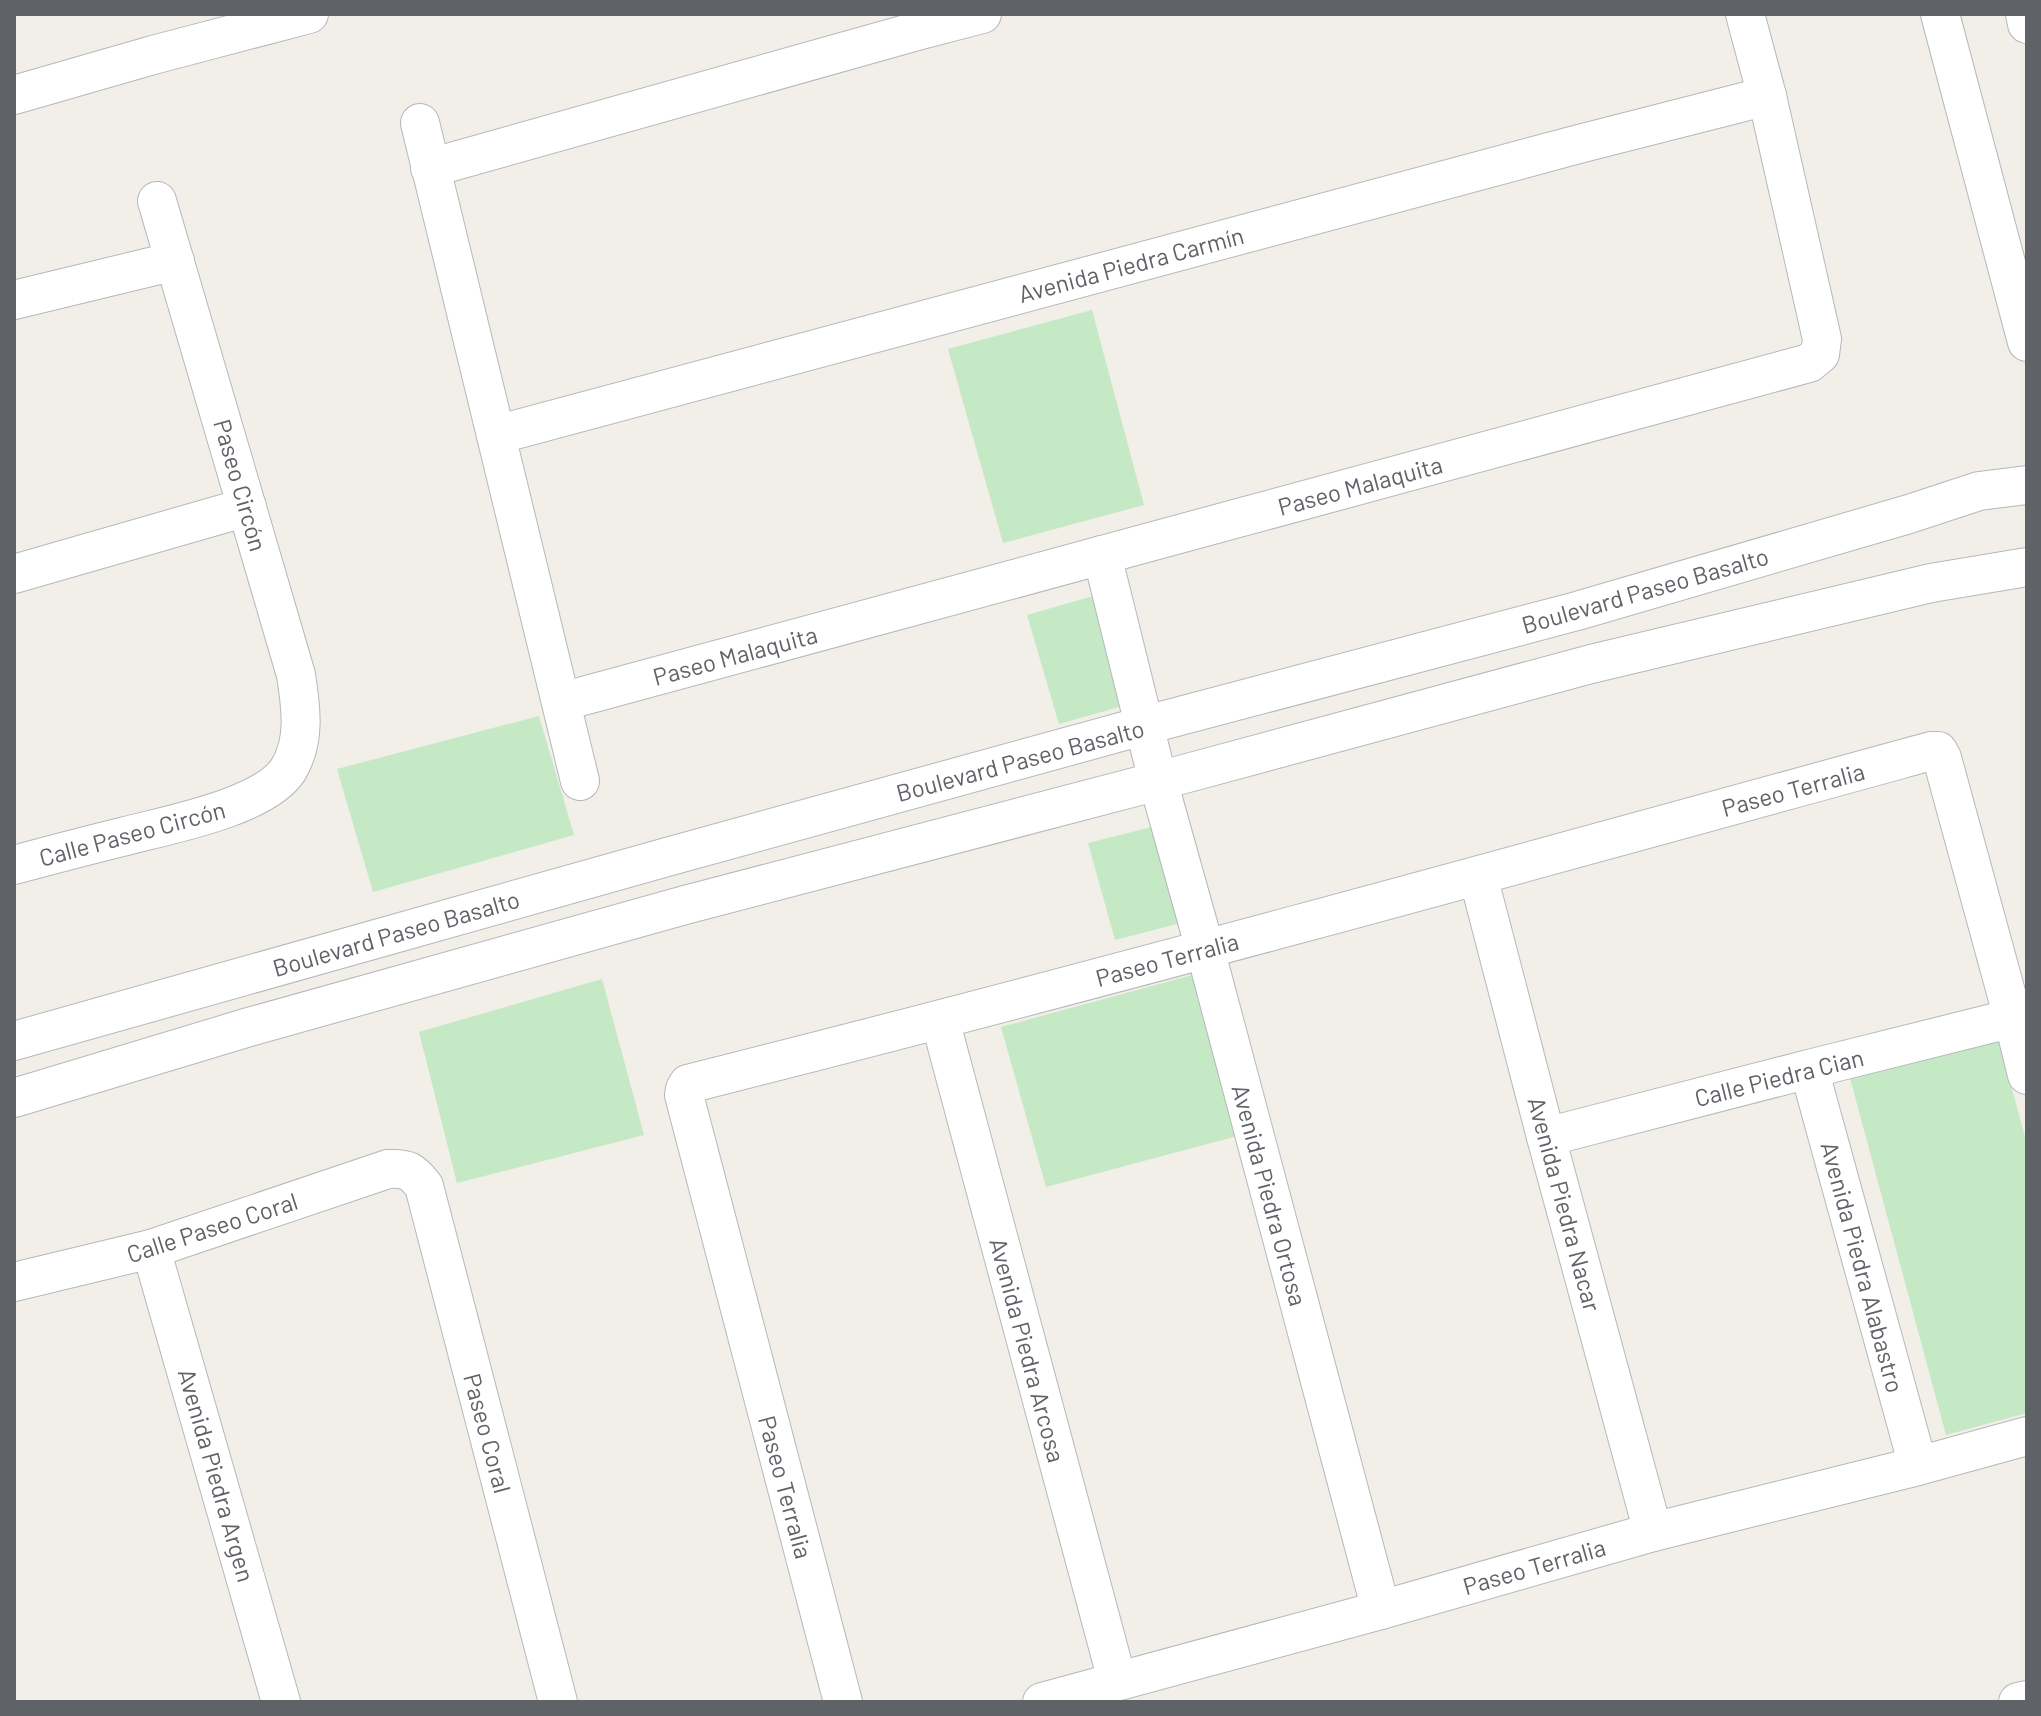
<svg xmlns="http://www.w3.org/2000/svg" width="2041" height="1716" font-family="Barlow,sans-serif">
	<rect width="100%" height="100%" fill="#f1efe8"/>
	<g fill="#c5e8c5">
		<path d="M 1092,310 L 1144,505 L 1003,543 L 948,349 Z"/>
		<path d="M 1107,592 L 1137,702 L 1059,724 L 1027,615 Z"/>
		<path d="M 539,716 L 574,835 L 373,892 L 337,769 Z"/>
		<path d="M 1160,825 L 1185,922 L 1115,940 L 1088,843 Z"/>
		<path d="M 1196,974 L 1241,1135 L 1046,1187 L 1001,1027 Z"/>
		<path d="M 602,979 L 644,1135 L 457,1183 L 419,1032 Z"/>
		<path d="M 1998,1038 L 2027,1144 L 2027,1413 L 1946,1435 L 1850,1078 Z"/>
	</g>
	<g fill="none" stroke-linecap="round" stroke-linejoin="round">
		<g stroke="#b5b8bc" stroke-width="40">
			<g id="street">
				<path d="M 1940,14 L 2027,342"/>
				<path d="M 2025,14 L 2027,24"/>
				<path d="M 14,95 L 153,55 L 309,14"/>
				<path d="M 420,123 L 580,781"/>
				<path d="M 430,168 L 917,31 L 982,14"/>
				<path d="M 14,300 L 175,261"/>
				<path d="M 496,435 L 1579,144 L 1767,96"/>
				<path d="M 1102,555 L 1158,781 L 1205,949 L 1381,1610"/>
				<path d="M 14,574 L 247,507"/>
				<path d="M 561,702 L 1809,363 L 1820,354 L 1822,339 L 1767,96 L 1745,14"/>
				<path d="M 14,865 C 51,855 89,845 126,836 C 168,825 264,807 288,770 C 306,741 301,707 296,675 L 157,201"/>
				<path d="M 1478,876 L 1546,1137 L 1653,1532"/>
				<path d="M 940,1020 L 1117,1680"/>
				<path d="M 14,1041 L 667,857 L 1146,725 L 1577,611 L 1909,514 L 1979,491 L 2027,485"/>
				<path d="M 1809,1069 L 1918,1466"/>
				<path d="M 14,1098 L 249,1027 L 685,905 L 1158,781 L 1591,664 L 1931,583 L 2027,567"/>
				<path d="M 1546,1137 L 1809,1069 L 2013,1018"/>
				<path d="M 151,1249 L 281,1702"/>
				<path d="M 14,1282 L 151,1249 L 388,1169 C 408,1168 412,1171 424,1186 L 558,1702"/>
				<path d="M 843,1702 L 684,1095 L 685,1089 L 688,1084 C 1104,979 1517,865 1931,751 L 1938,751 L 1942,758 L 2013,1018 L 2027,1075"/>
				<path d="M 1042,1702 L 1381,1610 L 1653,1532 L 1918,1466 L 2027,1436"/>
				<path d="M 2018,1702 L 2027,1700"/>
			</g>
		</g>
		<use href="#street" stroke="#fff" stroke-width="38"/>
	</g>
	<g text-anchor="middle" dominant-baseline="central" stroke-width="7" stroke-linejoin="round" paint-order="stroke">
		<g font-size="24" fill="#5f6368" stroke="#fff">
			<text transform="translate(1131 264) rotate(-15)">Avenida Piedra Carmín</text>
			<text transform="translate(241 485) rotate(74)">Paseo Circón</text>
			<text transform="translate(1360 485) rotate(-15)">Paseo Malaquita</text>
			<text transform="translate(1645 590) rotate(-16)">Boulevard Paseo Basalto</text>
			<text transform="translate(735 655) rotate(-15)">Paseo Malaquita</text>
			<text transform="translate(1020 760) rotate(-15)">Boulevard Paseo Basalto</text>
			<text transform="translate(1793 789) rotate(-15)">Paseo Terralia</text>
			<text transform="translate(132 833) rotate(-15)">Calle Paseo Circón</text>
			<text transform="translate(396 933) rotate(-16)">Boulevard Paseo Basalto</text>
			<text transform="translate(1167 959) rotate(-15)">Paseo Terralia</text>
			<text transform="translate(1779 1077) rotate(-14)">Calle Piedra Cian</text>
			<text transform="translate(1270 1195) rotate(75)">Avenida Piedra Ortosa</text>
			<text transform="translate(1565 1204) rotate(75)">Avenida Piedra Nacar</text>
			<text transform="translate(212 1227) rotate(-18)">Calle Paseo Coral</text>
			<text transform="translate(1863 1267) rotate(75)">Avenida Piedra Alabastro</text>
			<text transform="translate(1028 1350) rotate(75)">Avenida Piedra Arcosa</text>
			<text transform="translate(488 1433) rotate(75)">Paseo Coral</text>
			<text transform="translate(217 1475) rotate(74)">Avenida Piedra Argen</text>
			<text transform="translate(786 1487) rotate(75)">Paseo Terralia</text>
			<text transform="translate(1534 1566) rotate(-16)">Paseo Terralia</text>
		</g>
	</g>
	<rect width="2041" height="1716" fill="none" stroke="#5f6368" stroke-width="32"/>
</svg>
